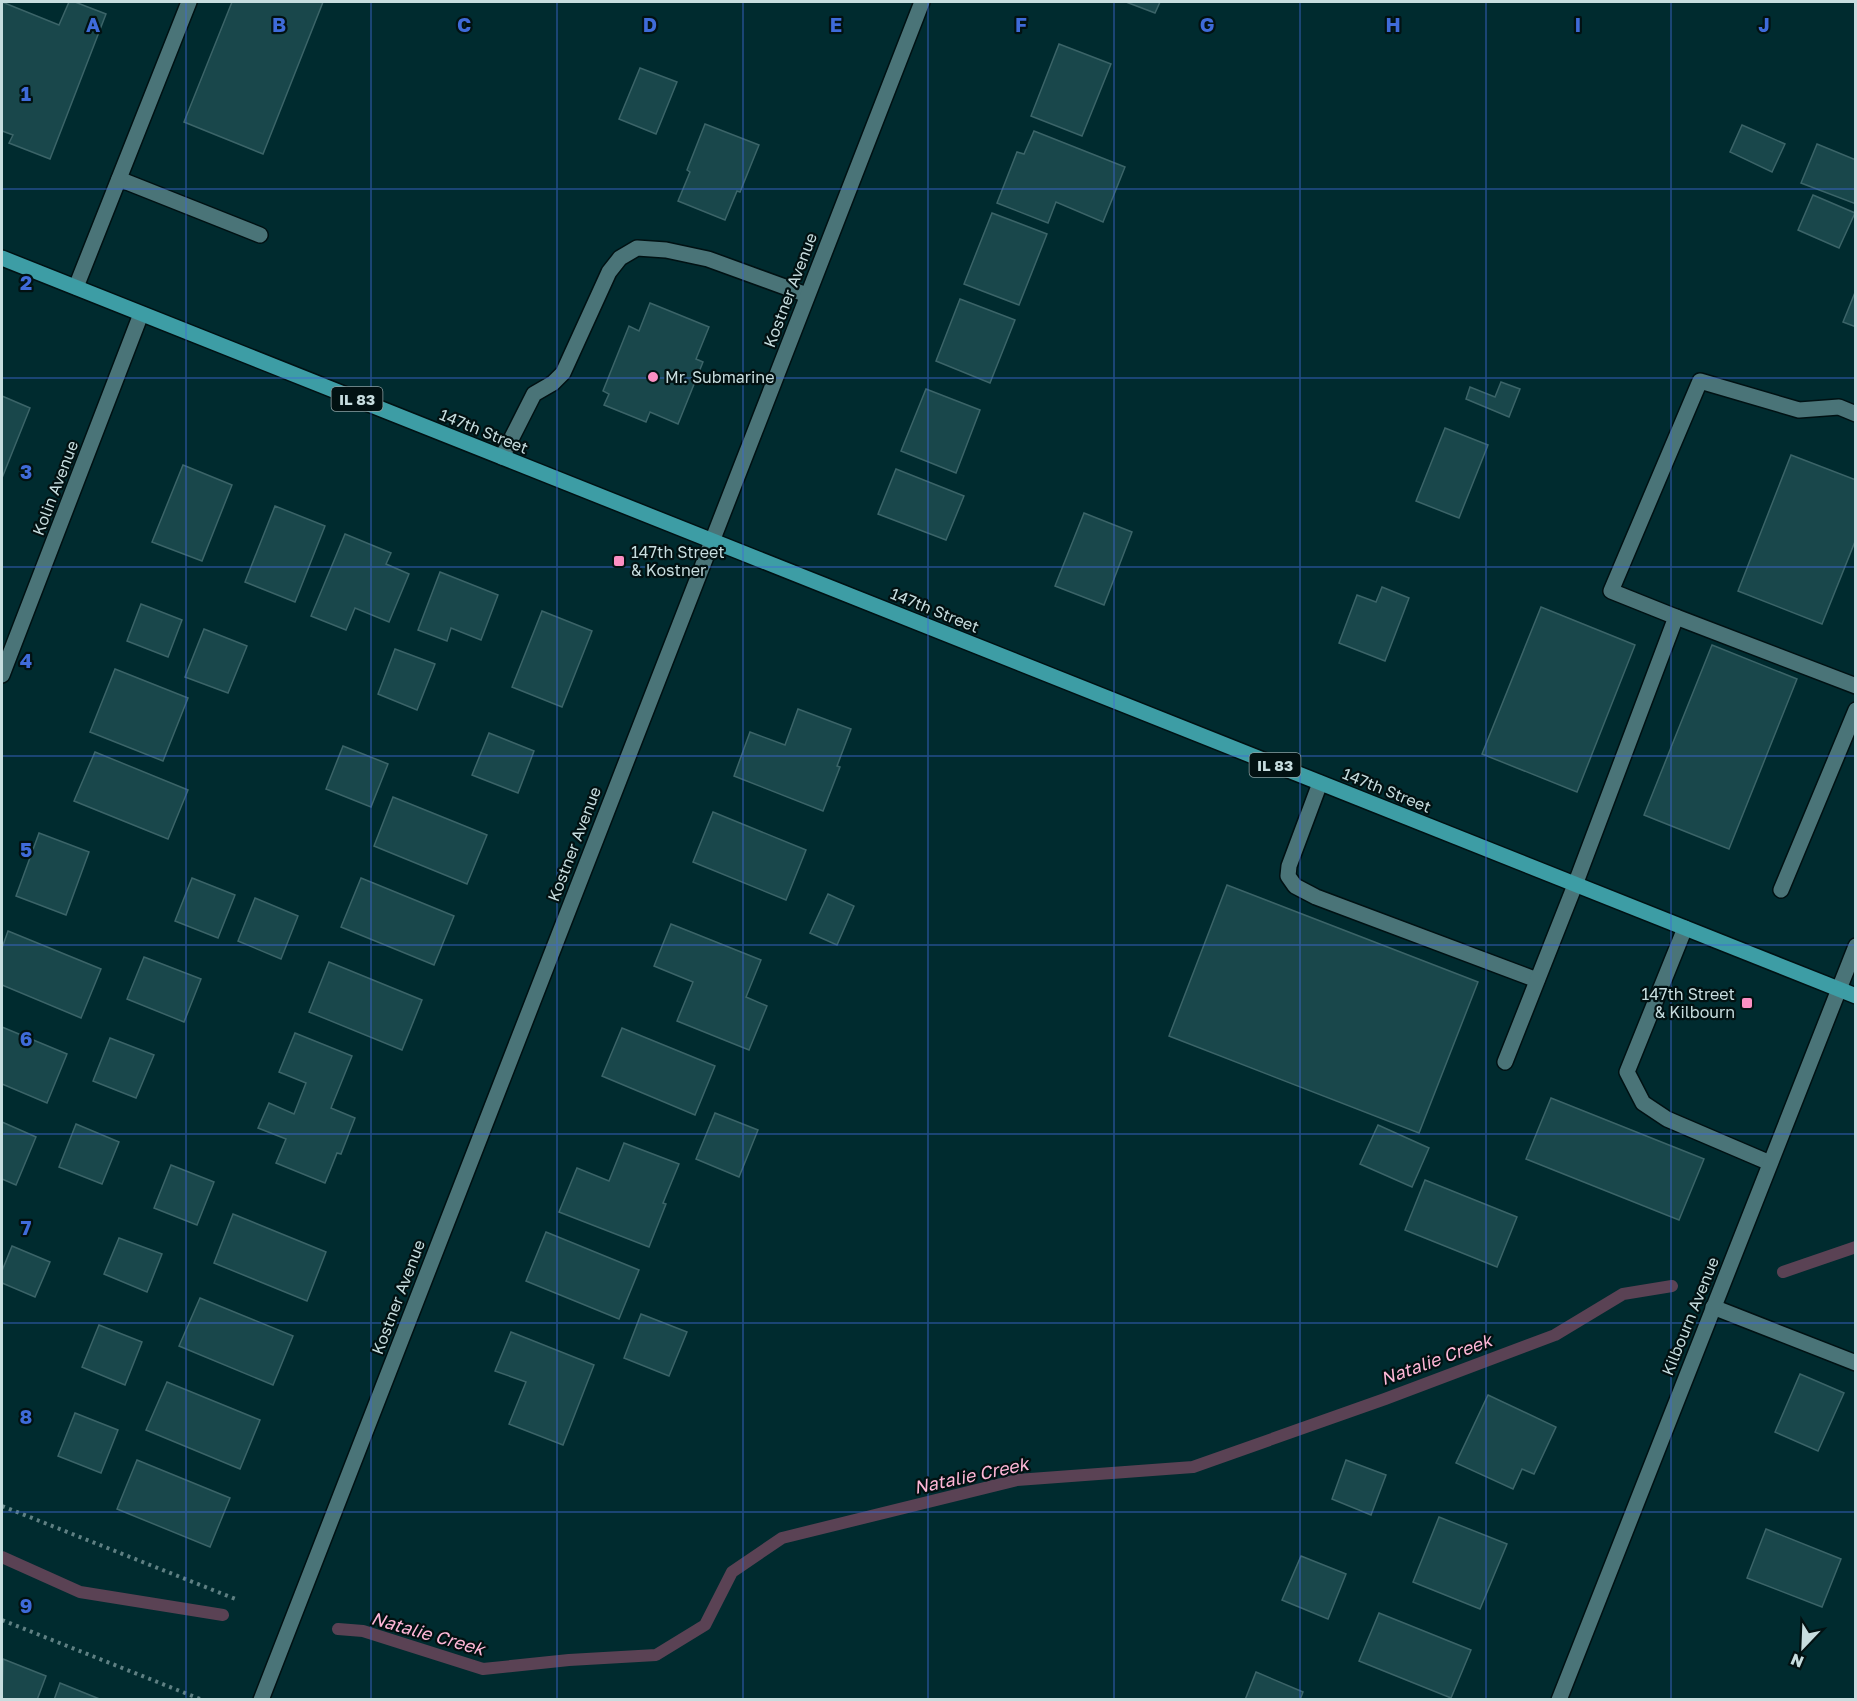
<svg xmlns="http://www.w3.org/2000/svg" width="1857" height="1701" font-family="'Golos Text',sans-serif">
	<rect width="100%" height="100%" fill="#002b2f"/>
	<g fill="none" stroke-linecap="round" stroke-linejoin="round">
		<g stroke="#5a4254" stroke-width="12">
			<path d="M 1783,1272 L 1856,1247"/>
			<path d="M 2,1557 L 80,1592 L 223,1615"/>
			<path d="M 338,1629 L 363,1631 L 483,1669 L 569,1660 L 656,1655 L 705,1625 L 732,1572 L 782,1538 L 1017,1480 L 1193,1467 L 1385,1399 L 1555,1335 L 1623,1294 L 1672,1286"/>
		</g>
	</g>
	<g fill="#19474b" stroke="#3b6468" stroke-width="1.5">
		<path d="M 2,2 L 59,25 L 69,2 L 75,2 L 106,14 L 50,159 L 9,143 L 13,135 L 2,131 Z"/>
		<path d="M 232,2 L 323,2 L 263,154 L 184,122 Z"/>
		<path d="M 1126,2 L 1160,2 L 1155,13 Z"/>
		<path d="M 1059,44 L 1111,64 L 1082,136 L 1031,116 Z"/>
		<path d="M 640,68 L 677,82 L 656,134 L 619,119 Z"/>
		<path d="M 705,124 L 759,145 L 740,192 L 737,191 L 725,220 L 678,201 L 690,172 L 687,170 Z"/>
		<path d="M 1742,125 L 1785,144 L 1772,172 L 1730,152 Z"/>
		<path d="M 1034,131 L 1125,167 L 1103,222 L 1056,202 L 1048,223 L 997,203 L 1017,152 L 1024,154 Z"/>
		<path d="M 1817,144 L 1856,160 L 1856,204 L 1801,183 Z"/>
		<path d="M 1813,195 L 1855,213 L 1839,248 L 1798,230 Z"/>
		<path d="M 992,213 L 1047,234 L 1019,305 L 964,284 Z"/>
		<path d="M 1856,290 L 1856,327 L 1843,322 Z"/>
		<path d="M 960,299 L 1015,320 L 990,383 L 936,361 Z"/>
		<path d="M 650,303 L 709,327 L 696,359 L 703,362 L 678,424 L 650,412 L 646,422 L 604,405 L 609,394 L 603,391 L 629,326 L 639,331 Z"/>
		<path d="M 1501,382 L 1520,389 L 1509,417 L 1466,399 L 1470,387 L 1495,397 Z"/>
		<path d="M 926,389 L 980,410 L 956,473 L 901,451 Z"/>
		<path d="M 2,396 L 30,408 L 2,478 Z"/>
		<path d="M 1445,428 L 1488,445 L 1459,518 L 1416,501 Z"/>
		<path d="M 1791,455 L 1856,480 L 1856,539 L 1822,624 L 1738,591 Z"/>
		<path d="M 183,465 L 232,485 L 202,561 L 152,542 Z"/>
		<path d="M 896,469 L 964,496 L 946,540 L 878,514 Z"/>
		<path d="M 275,506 L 325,526 L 295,602 L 245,582 Z"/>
		<path d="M 1084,513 L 1132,532 L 1104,605 L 1055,586 Z"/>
		<path d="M 345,534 L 391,553 L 386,564 L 409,574 L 389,622 L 355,608 L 346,630 L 311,616 Z"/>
		<path d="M 440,572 L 498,595 L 481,640 L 451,628 L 447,641 L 418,630 Z"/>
		<path d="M 1382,587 L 1409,598 L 1385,661 L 1339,643 L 1357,595 L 1376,602 Z"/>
		<path d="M 141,604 L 182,620 L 168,657 L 127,641 Z"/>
		<path d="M 1541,607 L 1635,645 L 1577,792 L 1482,754 Z"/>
		<path d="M 542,611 L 592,631 L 562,707 L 512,687 Z"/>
		<path d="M 204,629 L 247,646 L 228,693 L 185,677 Z"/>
		<path d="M 1712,645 L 1797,679 L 1729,849 L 1644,815 Z"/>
		<path d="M 395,649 L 435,664 L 417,710 L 378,694 Z"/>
		<path d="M 115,669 L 188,698 L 163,761 L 90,732 Z"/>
		<path d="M 798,709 L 851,729 L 837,766 L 840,767 L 823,811 L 734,776 L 750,732 L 785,745 Z"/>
		<path d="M 489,733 L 534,751 L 518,793 L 472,775 Z"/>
		<path d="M 343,746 L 388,764 L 371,807 L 326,789 Z"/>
		<path d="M 95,752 L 188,790 L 168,839 L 74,801 Z"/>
		<path d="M 393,797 L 487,835 L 467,884 L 374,846 Z"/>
		<path d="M 713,812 L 806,850 L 786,900 L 693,862 Z"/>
		<path d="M 39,833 L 89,852 L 66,915 L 16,896 Z"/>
		<path d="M 192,878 L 235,895 L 218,938 L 175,921 Z"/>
		<path d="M 361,878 L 454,916 L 434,965 L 341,927 Z"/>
		<path d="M 1227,885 L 1478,982 L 1419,1133 L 1169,1036 Z"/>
		<path d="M 828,894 L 854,906 L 837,945 L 810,933 Z"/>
		<path d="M 255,898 L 298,916 L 281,959 L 238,941 Z"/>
		<path d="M 671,924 L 761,960 L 746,997 L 767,1006 L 749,1050 L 677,1021 L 693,982 L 654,966 Z"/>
		<path d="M 8,931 L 101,969 L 81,1018 L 2,985 L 2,948 Z"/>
		<path d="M 144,957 L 201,979 L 184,1022 L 127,999 Z"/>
		<path d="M 329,962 L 422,1000 L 402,1050 L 309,1012 Z"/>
		<path d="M 2,1027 L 67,1054 L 47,1103 L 2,1084 Z"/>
		<path d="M 622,1028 L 715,1066 L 695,1115 L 602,1076 Z"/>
		<path d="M 295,1033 L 352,1056 L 331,1108 L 355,1118 L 341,1154 L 337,1153 L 325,1183 L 276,1163 L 286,1139 L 258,1128 L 269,1103 L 294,1114 L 306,1083 L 279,1072 Z"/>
		<path d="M 110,1038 L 154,1055 L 136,1098 L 93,1081 Z"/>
		<path d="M 1551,1098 L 1704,1159 L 1679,1220 L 1526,1159 Z"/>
		<path d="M 715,1113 L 758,1130 L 739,1177 L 696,1159 Z"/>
		<path d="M 2,1122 L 36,1137 L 16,1185 L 2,1179 Z"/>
		<path d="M 76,1124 L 119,1142 L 102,1184 L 59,1167 Z"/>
		<path d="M 1378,1125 L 1429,1148 L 1412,1187 L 1360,1164 Z"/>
		<path d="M 624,1143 L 679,1164 L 663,1203 L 666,1204 L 649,1247 L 559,1212 L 577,1168 L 609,1181 Z"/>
		<path d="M 171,1165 L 214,1182 L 197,1225 L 154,1208 Z"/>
		<path d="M 1425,1180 L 1517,1217 L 1497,1267 L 1405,1230 Z"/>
		<path d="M 233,1214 L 326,1252 L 307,1301 L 214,1263 Z"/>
		<path d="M 546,1232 L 639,1270 L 619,1319 L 526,1281 Z"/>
		<path d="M 119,1238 L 162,1254 L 147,1292 L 104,1274 Z"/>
		<path d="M 12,1246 L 50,1262 L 35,1297 L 2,1283 L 2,1271 Z"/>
		<path d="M 200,1298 L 293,1336 L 273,1385 L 179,1346 Z"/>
		<path d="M 641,1314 L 687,1332 L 669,1376 L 624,1358 Z"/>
		<path d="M 99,1325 L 142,1342 L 125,1385 L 82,1367 Z"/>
		<path d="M 511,1332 L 594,1365 L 563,1445 L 509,1424 L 526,1382 L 495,1371 Z"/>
		<path d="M 1800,1374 L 1844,1393 L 1818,1451 L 1775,1432 Z"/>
		<path d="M 167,1382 L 260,1420 L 240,1469 L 146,1430 Z"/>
		<path d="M 1488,1395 L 1556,1427 L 1534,1474 L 1522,1469 L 1513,1489 L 1456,1463 Z"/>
		<path d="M 75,1413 L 118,1430 L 101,1473 L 58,1456 Z"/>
		<path d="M 137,1460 L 230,1498 L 210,1547 L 117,1509 Z"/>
		<path d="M 1346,1460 L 1386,1475 L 1371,1515 L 1332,1499 Z"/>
		<path d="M 1439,1517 L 1507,1544 L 1480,1609 L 1413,1582 Z"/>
		<path d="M 1766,1529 L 1841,1559 L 1822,1607 L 1747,1578 Z"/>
		<path d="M 1301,1556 L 1346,1574 L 1328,1619 L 1282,1600 Z"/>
		<path d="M 1379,1613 L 1471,1650 L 1451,1698 L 1359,1661 Z"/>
		<path d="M 3,1659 L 46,1676 L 37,1700 L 2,1700 Z"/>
		<path d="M 1256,1672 L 1303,1692 L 1300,1700 L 1245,1700 Z"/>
		<path d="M 60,1683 L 102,1700 L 54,1700 Z"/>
	</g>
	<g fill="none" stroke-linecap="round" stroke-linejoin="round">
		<g stroke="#001113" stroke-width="18">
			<g id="service">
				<path d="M 119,179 L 260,235"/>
				<path d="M 76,287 L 189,2"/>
				<path d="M 502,457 L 534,394 L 553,383 L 563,373 L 609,272 L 620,258 L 637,248 L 666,250 L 708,259 L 807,295"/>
				<path d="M 1676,617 L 1611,591 L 1700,381 L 1799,410 L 1839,407 L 1856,414"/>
				<path d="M 1320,783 L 1289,866 L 1288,876 L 1295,886 L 1316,897 L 1537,980"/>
				<path d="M 1781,890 L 1856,710"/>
				<path d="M 1685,928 L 1627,1072 L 1643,1103 L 1667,1119 L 1770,1163"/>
				<path d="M 1505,1062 L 1575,885 L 1676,617 L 1856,686"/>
				<path d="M 1713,1307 L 1856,1363"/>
			</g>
		</g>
		<g stroke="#001113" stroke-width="18">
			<g id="minor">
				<path d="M 2,675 L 141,314"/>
				<path d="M 261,1700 L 922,2"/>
				<path d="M 1559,1700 L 1856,946"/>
			</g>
		</g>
		<g stroke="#001113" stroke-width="18">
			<path id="primary" d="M 2,258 L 1856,996"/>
		</g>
		<g stroke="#5f8083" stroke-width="4" stroke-dasharray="3 4.5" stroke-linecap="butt">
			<path d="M 2,1506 L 238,1600"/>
			<path d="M 2,1620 L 200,1699"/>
		</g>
		<use href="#service" stroke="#4a7478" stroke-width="15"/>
		<use href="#minor" stroke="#4a7478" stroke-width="15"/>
		<use href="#primary" stroke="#3d9da5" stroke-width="15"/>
	</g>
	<path fill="none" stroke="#3f6bd9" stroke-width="1.5" stroke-opacity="0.55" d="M 186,2 L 186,1700M 371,2 L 371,1700M 557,2 L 557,1700M 743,2 L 743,1700M 928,2 L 928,1700M 1114,2 L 1114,1700M 1300,2 L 1300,1700M 1486,2 L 1486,1700M 1671,2 L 1671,1700M 2,189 L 1856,189M 2,378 L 1856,378M 2,567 L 1856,567M 2,756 L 1856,756M 2,945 L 1856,945M 2,1134 L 1856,1134M 2,1323 L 1856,1323M 2,1512 L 1856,1512"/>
	<g fill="#fc8fc3" stroke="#021112" stroke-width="2">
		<circle cx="653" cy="377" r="6"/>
		<rect x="613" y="555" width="12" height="12" rx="3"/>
		<rect x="1741" y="997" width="12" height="12" rx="3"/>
	</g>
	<g text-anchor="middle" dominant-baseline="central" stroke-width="4.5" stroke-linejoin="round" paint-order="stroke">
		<g fill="#021112" stroke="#8ca0a2" stroke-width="1.5">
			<rect x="331.5" y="387" width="51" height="24" rx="4.5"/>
			<rect x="1249.5" y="753" width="51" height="24" rx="4.5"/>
		</g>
		<g font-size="15" font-weight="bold" fill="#c7dddf">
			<text x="357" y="399">IL 83</text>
			<text x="1275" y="765">IL 83</text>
		</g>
		<g font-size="16" fill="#c7dddf" stroke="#021112">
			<text transform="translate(790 290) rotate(-69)">Kostner Avenue</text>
			<text transform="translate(484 431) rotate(22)">147th Street</text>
			<text transform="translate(55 488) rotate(-69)">Kolin Avenue</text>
			<text transform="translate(935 610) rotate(22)">147th Street</text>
			<text transform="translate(1387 790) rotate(22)">147th Street</text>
			<text transform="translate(574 844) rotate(-69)">Kostner Avenue</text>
			<text transform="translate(398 1297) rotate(-69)">Kostner Avenue</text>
			<text transform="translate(1690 1316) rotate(-68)">Kilbourn Avenue</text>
		</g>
		<g font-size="16" fill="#c7dddf" stroke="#021112" text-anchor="start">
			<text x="665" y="377">Mr. Submarine</text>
			<text x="631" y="552">147th Street<tspan x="631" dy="18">&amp; Kostner</tspan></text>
			<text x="1735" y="994" text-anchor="end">147th Street<tspan x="1735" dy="18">&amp; Kilbourn</tspan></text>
		</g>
		<g font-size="18" font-style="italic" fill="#feb7d7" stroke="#021112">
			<text transform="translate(1436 1359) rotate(-20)">Natalie Creek</text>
			<text transform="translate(971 1475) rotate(-12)">Natalie Creek</text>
			<text transform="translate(428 1633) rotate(16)">Natalie Creek</text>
		</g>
	</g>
	<g font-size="20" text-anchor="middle" font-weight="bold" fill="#3f6bd9" stroke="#021112" stroke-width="4.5" stroke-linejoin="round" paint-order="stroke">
		<text x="93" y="32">A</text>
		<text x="279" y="32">B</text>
		<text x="464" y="32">C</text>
		<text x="650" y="32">D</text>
		<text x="836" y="32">E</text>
		<text x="1021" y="32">F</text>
		<text x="1207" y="32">G</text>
		<text x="1393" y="32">H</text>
		<text x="1578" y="32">I</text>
		<text x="1764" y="32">J</text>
		<text x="26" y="101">1</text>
		<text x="26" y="290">2</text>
		<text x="26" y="479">3</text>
		<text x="26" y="668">4</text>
		<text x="26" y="857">5</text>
		<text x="26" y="1046">6</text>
		<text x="26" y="1235">7</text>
		<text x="26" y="1424">8</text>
		<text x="26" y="1613">9</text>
	</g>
	<rect width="1857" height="1701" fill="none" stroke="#c7dddf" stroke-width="6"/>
	<g transform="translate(1803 1647) rotate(203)" stroke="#021112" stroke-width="4.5" paint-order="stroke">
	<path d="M0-4.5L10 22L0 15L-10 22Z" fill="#c7dddf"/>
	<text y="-9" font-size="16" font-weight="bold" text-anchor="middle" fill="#c7dddf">N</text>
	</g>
</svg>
